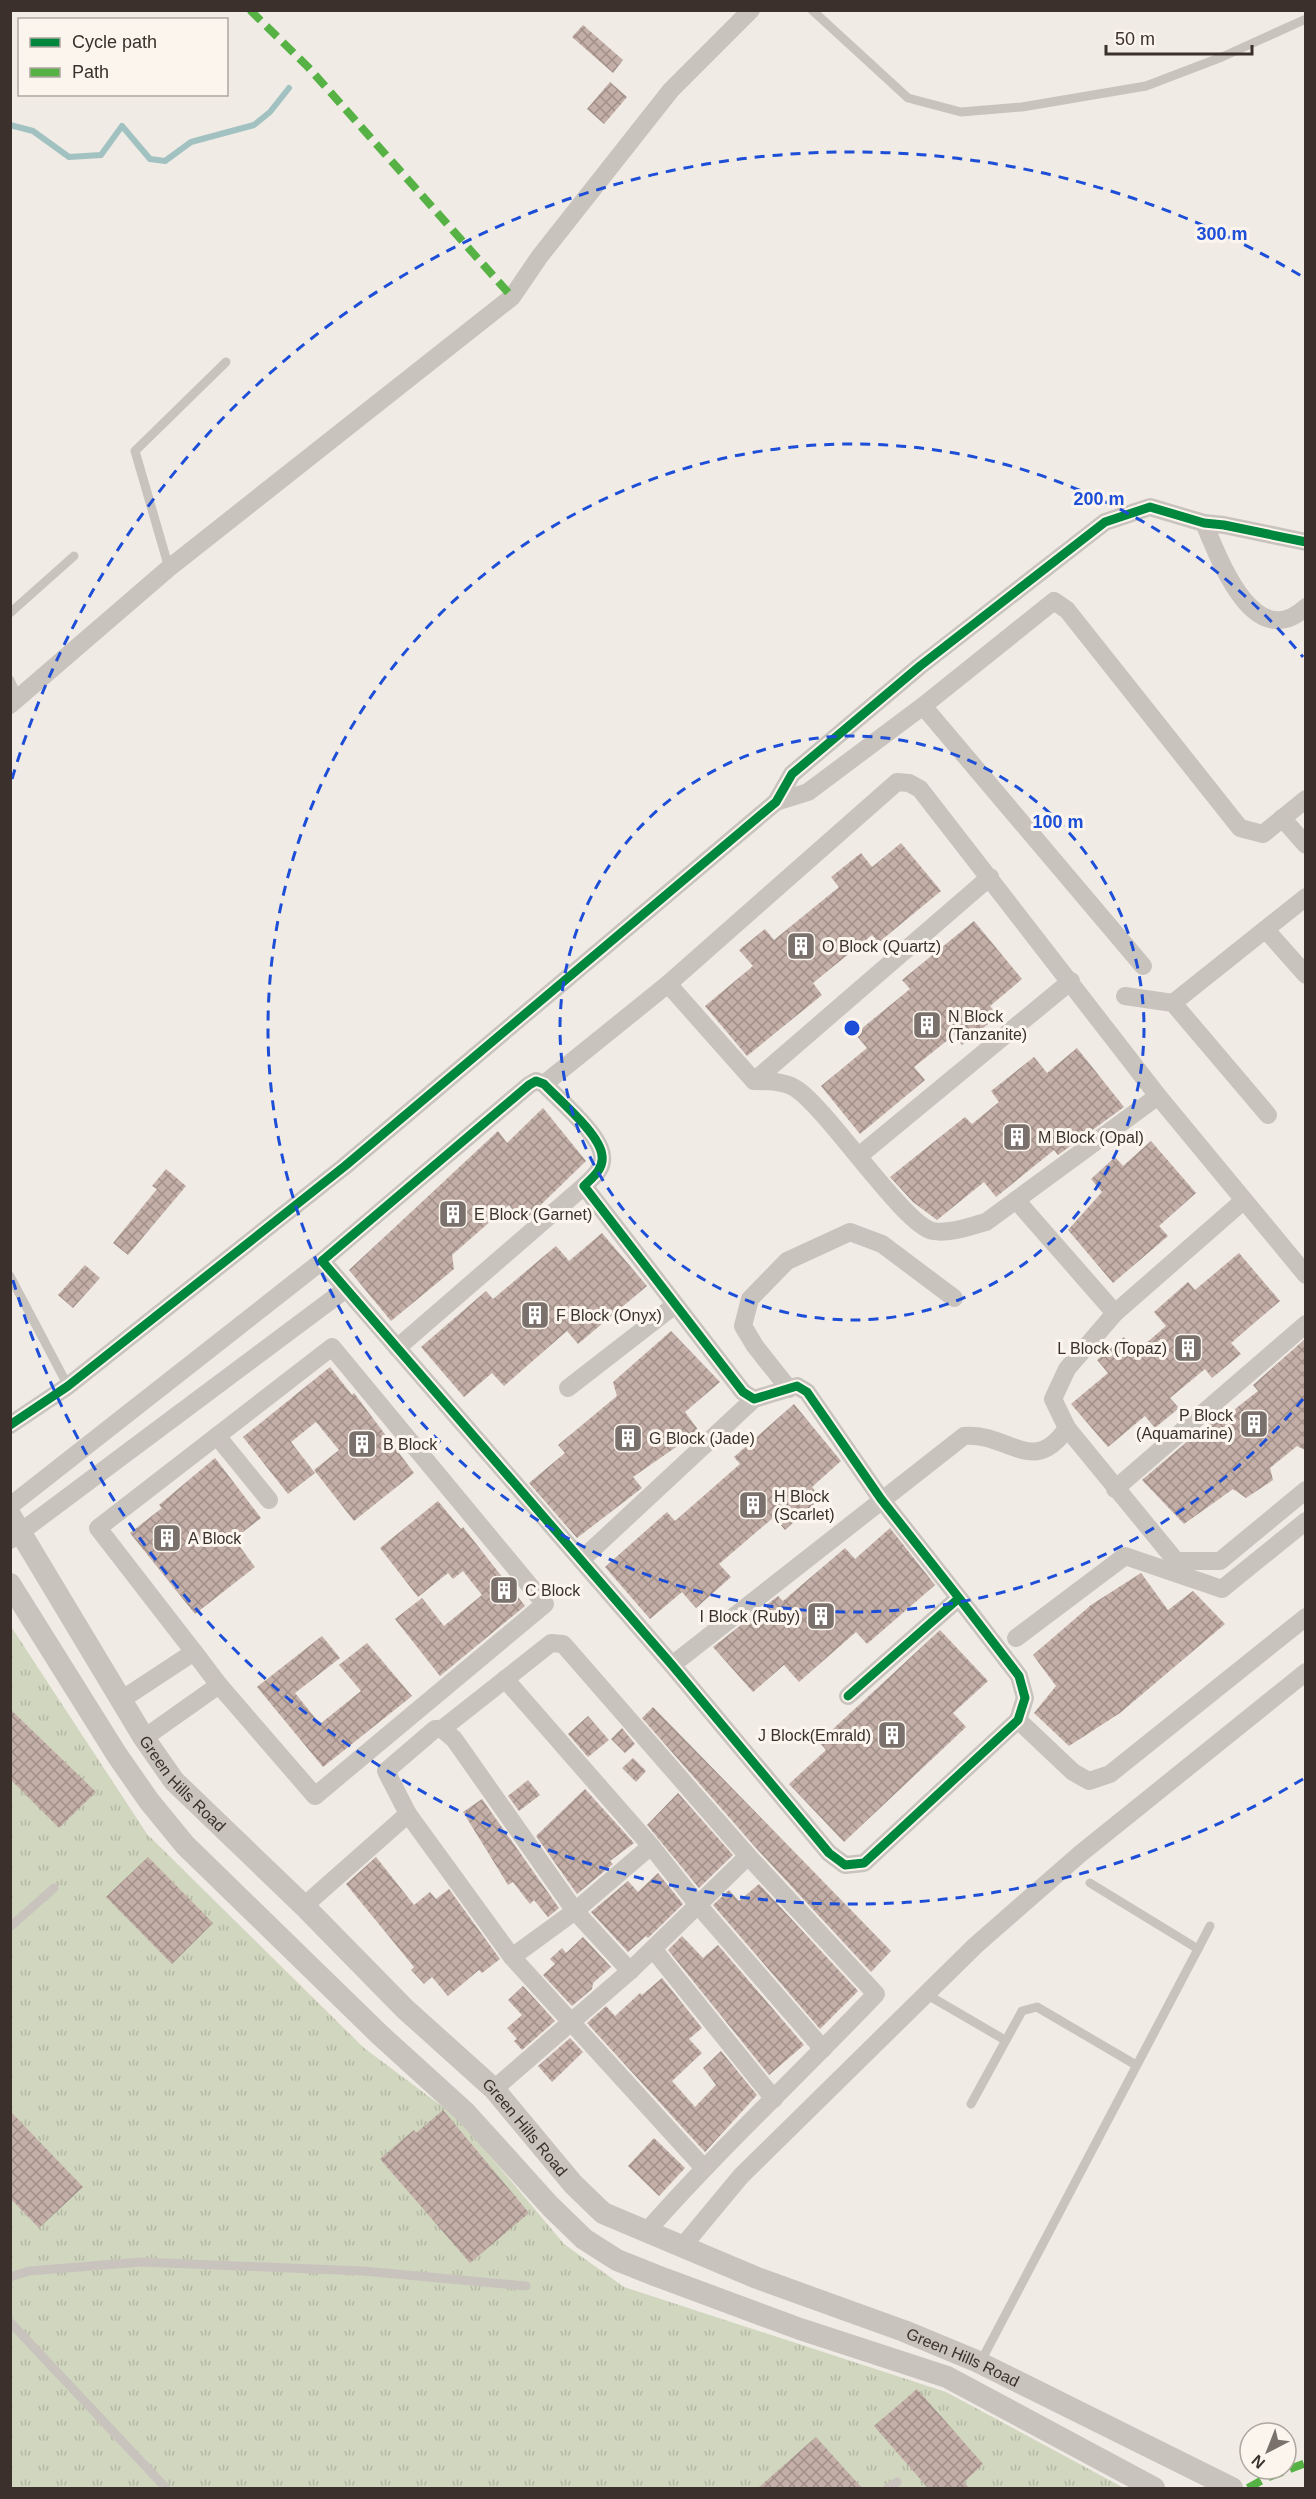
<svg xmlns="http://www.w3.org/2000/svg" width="1316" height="2499" font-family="Helvetica,sans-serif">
	<defs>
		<pattern id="grass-tufts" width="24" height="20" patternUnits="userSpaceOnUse" patternTransform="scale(1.5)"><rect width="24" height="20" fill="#d1d6bf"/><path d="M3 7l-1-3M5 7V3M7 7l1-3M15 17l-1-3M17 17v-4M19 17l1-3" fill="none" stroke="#b4b8a4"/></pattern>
		<pattern id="building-cross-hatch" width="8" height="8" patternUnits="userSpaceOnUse" patternTransform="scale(1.5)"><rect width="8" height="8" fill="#c3afa7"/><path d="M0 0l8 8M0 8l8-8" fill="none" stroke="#a08f88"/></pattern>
	</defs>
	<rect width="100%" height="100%" fill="#f0ebe5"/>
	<path fill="url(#grass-tufts)" d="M 10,1625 L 147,1834 L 364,2048 L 459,2119 L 564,2244 L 624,2287 L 946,2392 L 1124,2488 L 11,2488 Z"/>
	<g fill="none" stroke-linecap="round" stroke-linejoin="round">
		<path stroke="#a1c2c1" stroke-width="6" d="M 10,125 L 33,131 L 69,157 L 101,155 L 122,126 L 150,159 L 165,161 L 191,142 L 254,125 L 270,112 L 289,88"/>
	</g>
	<g fill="url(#building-cross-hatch)">
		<path d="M 583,25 L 623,60 L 613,73 L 572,37 Z"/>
		<path d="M 610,82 L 627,97 L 604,124 L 587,109 Z"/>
		<path d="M 901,843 L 941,891 L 878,943 L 872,935 L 813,983 L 822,995 L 747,1056 L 705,1006 L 753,966 L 739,950 L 765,929 L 774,940 L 839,887 L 831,877 L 861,853 L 872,867 Z"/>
		<path d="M 974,921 L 1022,979 L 990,1006 L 998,1016 L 962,1045 L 954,1035 L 914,1067 L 925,1080 L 860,1134 L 821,1086 L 867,1048 L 855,1034 L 910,989 L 902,980 Z"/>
		<path d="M 1077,1048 L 1124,1107 L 1058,1155 L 1054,1150 L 996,1197 L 984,1182 L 937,1220 L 913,1202 L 890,1177 L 965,1117 L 972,1124 L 999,1102 L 991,1091 L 1034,1057 L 1047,1073 Z"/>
		<path d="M 543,1108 L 586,1161 L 522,1223 L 509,1205 L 452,1255 L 454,1269 L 391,1321 L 349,1270 L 498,1131 L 507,1143 Z"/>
		<path d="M 1151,1141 L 1196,1193 L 1159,1226 L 1168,1236 L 1113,1283 L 1068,1230 L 1102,1192 L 1091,1179 L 1115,1157 L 1123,1166 Z"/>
		<path d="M 166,1169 L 186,1186 L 128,1255 L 113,1243 L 157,1189 L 152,1186 Z"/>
		<path d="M 602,1233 L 647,1286 L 578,1344 L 567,1331 L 504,1386 L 492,1373 L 464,1397 L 421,1347 L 486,1291 L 493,1299 L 556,1246 L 569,1261 Z"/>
		<path d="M 1239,1253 L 1280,1301 L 1231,1343 L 1241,1354 L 1212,1378 L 1205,1369 L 1170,1398 L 1179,1408 L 1155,1428 L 1145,1416 L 1108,1447 L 1071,1404 L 1108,1373 L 1097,1360 L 1124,1337 L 1136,1352 L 1166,1326 L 1154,1312 L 1188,1282 L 1195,1290 Z"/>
		<path d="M 85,1265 L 100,1278 L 73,1308 L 58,1295 Z"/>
		<path d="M 671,1331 L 720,1382 L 685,1412 L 699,1431 L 633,1477 L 642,1488 L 577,1538 L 529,1483 L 565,1453 L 558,1445 L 617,1396 L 613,1382 Z"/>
		<path d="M 1305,1339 L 1305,1450 L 1297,1446 L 1270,1468 L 1273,1480 L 1246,1498 L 1233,1489 L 1184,1524 L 1142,1480 L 1222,1412 L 1226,1416 L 1258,1391 L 1253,1385 Z"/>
		<path d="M 330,1367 L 352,1395 L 354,1393 L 414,1473 L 354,1521 L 314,1470 L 339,1450 L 316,1422 L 291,1442 L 315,1473 L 288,1494 L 243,1437 Z"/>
		<path d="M 794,1404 L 841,1461 L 812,1487 L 821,1498 L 785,1530 L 774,1517 L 719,1564 L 731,1577 L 696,1608 L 682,1592 L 650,1619 L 605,1567 L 667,1512 L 675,1521 L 740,1464 L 734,1457 Z"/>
		<path d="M 215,1458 L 261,1518 L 234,1539 L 255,1567 L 195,1614 L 130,1533 L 162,1508 L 159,1505 Z"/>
		<path d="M 438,1501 L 461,1529 L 463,1527 L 525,1606 L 440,1676 L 395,1619 L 422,1598 L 444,1626 L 482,1595 L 463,1571 L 453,1579 L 448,1573 L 418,1597 L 380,1548 Z"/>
		<path d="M 890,1528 L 935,1585 L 867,1644 L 856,1632 L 799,1682 L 784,1665 L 753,1692 L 713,1647 L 778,1596 L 783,1601 L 845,1548 L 855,1559 Z"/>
		<path d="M 1141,1573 L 1168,1610 L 1193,1591 L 1225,1624 L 1120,1713 L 1069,1746 L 1034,1713 L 1056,1686 L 1033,1655 L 1091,1605 Z"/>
		<path d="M 940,1630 L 988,1681 L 953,1713 L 966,1727 L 844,1842 L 789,1784 L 826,1750 L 819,1742 Z"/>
		<path d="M 322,1636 L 340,1658 L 295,1693 L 320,1724 L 361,1691 L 339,1665 L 367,1643 L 412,1696 L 323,1767 L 257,1687 Z"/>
		<path d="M 653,1707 L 891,1951 L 871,1972 L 756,1848 L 642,1718 Z"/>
		<path d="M 10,1709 L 96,1792 L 59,1828 L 10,1779 Z"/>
		<path d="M 588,1716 L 609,1740 L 588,1757 L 568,1734 Z"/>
		<path d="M 622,1728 L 635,1744 L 625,1753 L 611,1739 Z"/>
		<path d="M 633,1758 L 646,1771 L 636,1782 L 622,1768 Z"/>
		<path d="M 528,1780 L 540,1795 L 519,1811 L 508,1796 Z"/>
		<path d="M 585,1789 L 634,1843 L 610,1861 L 613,1864 L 577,1894 L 536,1836 Z"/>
		<path d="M 678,1793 L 733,1855 L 699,1888 L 647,1825 Z"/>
		<path d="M 482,1799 L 559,1908 L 548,1917 L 534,1900 L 530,1904 L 513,1882 L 508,1885 L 463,1812 Z"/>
		<path d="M 148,1857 L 213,1923 L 172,1964 L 106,1897 Z"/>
		<path d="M 376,1857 L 414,1905 L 430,1892 L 436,1899 L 449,1889 L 500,1959 L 482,1973 L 479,1970 L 448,1996 L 432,1977 L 424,1984 L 411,1970 L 414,1967 L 346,1884 Z"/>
		<path d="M 658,1873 L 683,1904 L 648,1938 L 646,1936 L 628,1952 L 591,1912 L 628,1881 L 638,1892 Z"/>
		<path d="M 759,1884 L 858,1991 L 820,2029 L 713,1905 L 729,1890 L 739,1901 Z"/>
		<path d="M 682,1936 L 703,1958 L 718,1945 L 804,2045 L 769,2075 L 668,1950 Z"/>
		<path d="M 583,1937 L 611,1967 L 593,1983 L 592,1989 L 572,2006 L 543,1975 L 555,1964 L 550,1959 L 562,1948 L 566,1953 Z"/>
		<path d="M 662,1978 L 702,2028 L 689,2039 L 702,2053 L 672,2081 L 695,2107 L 716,2085 L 703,2068 L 721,2051 L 757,2095 L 705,2152 L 587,2023 L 606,2006 L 615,2016 L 640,1993 L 642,1995 Z"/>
		<path d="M 523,1986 L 555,2021 L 522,2050 L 514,2041 L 517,2039 L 507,2028 L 522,2015 L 508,2000 Z"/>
		<path d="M 570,2038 L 583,2052 L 552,2082 L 538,2066 Z"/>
		<path d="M 443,2110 L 529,2213 L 470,2263 L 380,2159 L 414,2130 L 416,2133 Z"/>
		<path d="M 10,2111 L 83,2187 L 39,2228 L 10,2198 Z"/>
		<path d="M 654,2138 L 685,2168 L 659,2196 L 628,2166 Z"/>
		<path d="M 917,2389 L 983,2464 L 964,2482 L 969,2488 L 928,2488 L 874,2426 Z"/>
		<path d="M 816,2437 L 862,2488 L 758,2488 Z"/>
	</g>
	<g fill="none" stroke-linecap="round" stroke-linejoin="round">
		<g stroke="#c9c3be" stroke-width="9">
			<path d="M 812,10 L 908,98 L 961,112 L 1022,107 L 1146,86 L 1222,57 L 1306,19"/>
			<path d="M 169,568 L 135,451 L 226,362"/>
			<path d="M 10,613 L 74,556"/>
			<path d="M 10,680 L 18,698"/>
			<path d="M 10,1276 L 68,1386"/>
			<path d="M 10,1927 L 54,1888"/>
			<path d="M 1198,1949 L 1210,1926"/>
			<path d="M 926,1994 L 1005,2040"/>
			<path d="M 971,2104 L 1022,2011 L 1037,2007 L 1136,2065"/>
			<path d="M 10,2277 L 29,2271 L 141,2262 L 363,2271 L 526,2286"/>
			<path d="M 10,2322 L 166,2488"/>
			<path d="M 980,2363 L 1198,1949 L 1090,1883"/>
			<path d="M 888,2488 L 897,2482"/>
		</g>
		<g stroke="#c9c3be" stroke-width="18">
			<path d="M 1204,523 C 1219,559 1254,655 1306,607"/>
			<path d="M 10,705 L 169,568 L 512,297 L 540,256 L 671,90 L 751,10"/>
			<path d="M 923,706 L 1054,601 L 1067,610 L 1240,828 L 1263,834 L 1306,799"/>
			<path d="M 776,802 L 808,792 L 923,706 L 1143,966"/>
			<path d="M 1282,818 L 1306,845"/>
			<path d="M 1266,930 L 1306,975"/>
			<path d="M 668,984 L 754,1081 C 768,1081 786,1081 798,1090 C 831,1114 905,1226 933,1231 C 950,1234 970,1226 986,1222 L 1158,1096"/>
			<path d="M 1125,996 L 1173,1003 L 1268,1115"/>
			<path d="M 1173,1003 L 1306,897"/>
			<path d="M 754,1081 L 990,877"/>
			<path d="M 544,1084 L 668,984 L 897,782 L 909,783 L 920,789 L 1158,1096 L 1306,1275"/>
			<path d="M 860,1155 L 1071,981"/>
			<path d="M 1016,1200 L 1115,1313"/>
			<path d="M 397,1348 L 584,1186"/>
			<path d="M 568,1388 L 675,1305"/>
			<path d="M 789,1389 L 755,1346 L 743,1326 L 750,1299 L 787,1261 L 850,1232 L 882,1244 L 954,1298"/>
			<path d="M 10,1425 L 68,1386 L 345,1166 L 776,802 L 792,774 L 920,666 L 1105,522 L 1150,507 L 1204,523 L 1224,525 L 1306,542"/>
			<path d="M 1067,1428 L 1176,1561 L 1220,1561 L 1306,1490"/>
			<path d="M 217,1436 L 269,1500"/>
			<path d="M 1115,1489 L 1306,1324"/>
			<path d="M 10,1506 L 322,1261"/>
			<path d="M 10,1540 L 346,1289"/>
			<path d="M 581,1560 L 754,1399"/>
			<path d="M 1016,1638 L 1125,1556 L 1222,1589 L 1306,1521"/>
			<path d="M 194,1652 L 219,1685"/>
			<path d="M 672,1665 L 964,1436 C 1009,1432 1033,1478 1067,1428 L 1053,1399 L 1067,1369 L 1115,1313 L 1243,1201"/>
			<path d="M 505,1679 L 651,1846"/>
			<path d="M 848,1696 L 959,1598 L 881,1499 L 807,1392 L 797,1386 L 754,1399 L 743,1392 L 584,1186 C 592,1178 604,1169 602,1156 C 601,1135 558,1099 544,1084 L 536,1081 L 529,1085 L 322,1261 L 672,1665 L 829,1853 L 845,1865 L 864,1863 L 1018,1720 L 1025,1698 L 1019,1676 L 959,1598"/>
			<path d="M 121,1700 L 194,1652 L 98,1528 L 332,1347 L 545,1604 L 315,1796 L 219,1685 L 144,1738"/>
			<path d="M 1018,1720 L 1073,1772 L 1089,1781 L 1110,1774 L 1306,1617"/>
			<path d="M 442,1729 L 551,1643 L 563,1644 L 748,1856 L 876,1994 C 800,2074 719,2149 646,2232"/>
			<path d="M 408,1814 L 386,1771 L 435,1729 L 442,1729 L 454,1739 L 575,1911 L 630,1971"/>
			<path d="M 304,1906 L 408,1814 L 512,1957 L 703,2167"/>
			<path d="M 653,1949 L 774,2099"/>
			<path d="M 512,1957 L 575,1911 L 651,1846 L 698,1905 L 823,2049"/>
			<path d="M 494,2089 L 630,1971 L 748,1856"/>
			<path d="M 682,2247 L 741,2176 L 976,1945 L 1080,1854 L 1306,1672"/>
		</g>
		<g stroke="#c9c3be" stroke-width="22">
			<path id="s1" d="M 10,1515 L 144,1738 L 174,1781 L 304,1906 L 405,2009 L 494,2089 L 573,2184 L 603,2213 L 757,2278 L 904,2331 L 974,2360 L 1232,2488"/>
			<path d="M 10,1584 L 117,1755 L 149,1801 L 185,1845 L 379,2034 L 466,2113 L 550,2206 L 584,2239 L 617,2260 L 657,2276 L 800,2329 L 947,2377 L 1154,2488"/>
		</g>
		<g stroke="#57b246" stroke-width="8" stroke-dasharray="15 8" stroke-linecap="butt">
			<path d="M 250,10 L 308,67 L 512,297"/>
			<path d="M 1248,2488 L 1266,2478 L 1306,2463"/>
		</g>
		<g stroke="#fbf5ee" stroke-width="13">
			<g id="cycleway">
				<path d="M 10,1425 L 68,1386 L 345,1166 L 776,802 L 792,774 L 920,666 L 1105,522 L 1150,507 L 1204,523 L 1224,525 L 1306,542"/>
				<path d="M 848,1696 L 959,1598 L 881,1499 L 807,1392 L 797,1386 L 754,1399 L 743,1392 L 584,1186 C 592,1178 604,1169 602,1156 C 601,1135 558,1099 544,1084 L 536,1081 L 529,1085 L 322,1261 L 672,1665 L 829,1853 L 845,1865 L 864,1863 L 1018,1720 L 1025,1698 L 1019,1676 L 959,1598"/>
			</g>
		</g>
		<use href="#cycleway" stroke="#00873e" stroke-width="9"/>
	</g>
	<g fill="none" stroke="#1d4ed8" stroke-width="3" stroke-dasharray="10 8">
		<circle cx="852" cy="1028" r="292"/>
		<path d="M1303 1399A584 584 0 1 1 1303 657"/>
		<path d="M1303 1779A876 876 0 0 1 12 1277M12 779A876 876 0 0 1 1303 277"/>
	</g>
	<defs>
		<g id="building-square" transform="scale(1.5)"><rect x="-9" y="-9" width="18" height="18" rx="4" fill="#7a716c" stroke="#fbf5ee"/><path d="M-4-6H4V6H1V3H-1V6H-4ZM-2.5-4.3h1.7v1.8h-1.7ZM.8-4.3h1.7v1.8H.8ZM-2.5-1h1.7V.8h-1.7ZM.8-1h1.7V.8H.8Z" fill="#fff"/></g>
	</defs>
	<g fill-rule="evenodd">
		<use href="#building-square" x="801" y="946"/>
		<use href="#building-square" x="927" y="1025"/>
		<use href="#building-square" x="1017" y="1137"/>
		<use href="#building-square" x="453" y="1214"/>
		<use href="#building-square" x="535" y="1315"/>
		<use href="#building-square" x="1188" y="1348"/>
		<use href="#building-square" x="1254" y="1424"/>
		<use href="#building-square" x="628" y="1438"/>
		<use href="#building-square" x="362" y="1444"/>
		<use href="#building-square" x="753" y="1505"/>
		<use href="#building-square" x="167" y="1538"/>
		<use href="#building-square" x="504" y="1590"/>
		<use href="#building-square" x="821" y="1616"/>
		<use href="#building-square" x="892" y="1735"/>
	</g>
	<g text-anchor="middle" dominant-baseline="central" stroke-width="6" stroke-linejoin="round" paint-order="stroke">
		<g font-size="16" fill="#3b302b" stroke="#fbf5ee" text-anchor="start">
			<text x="822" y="946">O Block (Quartz)</text>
			<text x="948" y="1016">N Block<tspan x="948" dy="18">(Tanzanite)</tspan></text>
			<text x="1038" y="1137">M Block (Opal)</text>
			<text x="474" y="1214">E Block (Garnet)</text>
			<text x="556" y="1315">F Block (Onyx)</text>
			<text x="1167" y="1348" text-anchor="end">L Block (Topaz)</text>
			<text x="1233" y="1415" text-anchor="end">P Block<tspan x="1233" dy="18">(Aquamarine)</tspan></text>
			<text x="649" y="1438">G Block (Jade)</text>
			<text x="383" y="1444">B Block</text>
			<text x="774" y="1496">H Block<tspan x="774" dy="18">(Scarlet)</tspan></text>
			<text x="188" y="1538">A Block</text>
			<text x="525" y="1590">C Block</text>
			<text x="800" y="1616" text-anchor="end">I Block (Ruby)</text>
			<text x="871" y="1735" text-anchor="end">J Block(Emrald)</text>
		</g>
		<g font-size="16" fill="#3b302b" stroke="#fbf5ee">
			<text stroke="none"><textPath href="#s1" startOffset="320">Green Hills Road</textPath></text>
			<text stroke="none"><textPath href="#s1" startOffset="806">Green Hills Road</textPath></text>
			<text stroke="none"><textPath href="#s1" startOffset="1310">Green Hills Road</textPath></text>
		</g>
	</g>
	<circle cx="852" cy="1028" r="9" fill="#1d4ed8" stroke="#fbf5ee" stroke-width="3"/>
	<g font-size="18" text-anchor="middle" font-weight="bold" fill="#1d4ed8" stroke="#fbf5ee" stroke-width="6" stroke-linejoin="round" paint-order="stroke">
		<text x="1222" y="240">300 m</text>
		<text x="1099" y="505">200 m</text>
		<text x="1058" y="828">100 m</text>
	</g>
	<rect width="1316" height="2499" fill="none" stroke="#3b302b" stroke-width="24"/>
	<rect x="18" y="18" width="210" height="78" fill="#fbf5ee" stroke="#aea6a0" stroke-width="1.5"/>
	<rect x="30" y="38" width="30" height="9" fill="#00873e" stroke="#aea6a0" stroke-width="1.5"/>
	<text x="72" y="48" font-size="18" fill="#3b302b">Cycle path</text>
	<rect x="30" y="68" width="30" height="9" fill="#57b246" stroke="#aea6a0" stroke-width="1.5"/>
	<text x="72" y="78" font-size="18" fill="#3b302b">Path</text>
	<g transform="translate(1268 2451) rotate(222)"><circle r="28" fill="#fbf5ee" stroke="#aea6a0" stroke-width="1.5"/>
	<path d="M0-4.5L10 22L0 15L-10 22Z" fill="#7a716c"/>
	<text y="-9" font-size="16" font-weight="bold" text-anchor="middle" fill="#3b302b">N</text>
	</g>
	<path d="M1106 45v9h146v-9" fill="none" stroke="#3b302b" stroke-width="3"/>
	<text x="1115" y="45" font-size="18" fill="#3b302b" stroke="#fbf5ee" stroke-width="4.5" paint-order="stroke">50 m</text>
</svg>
